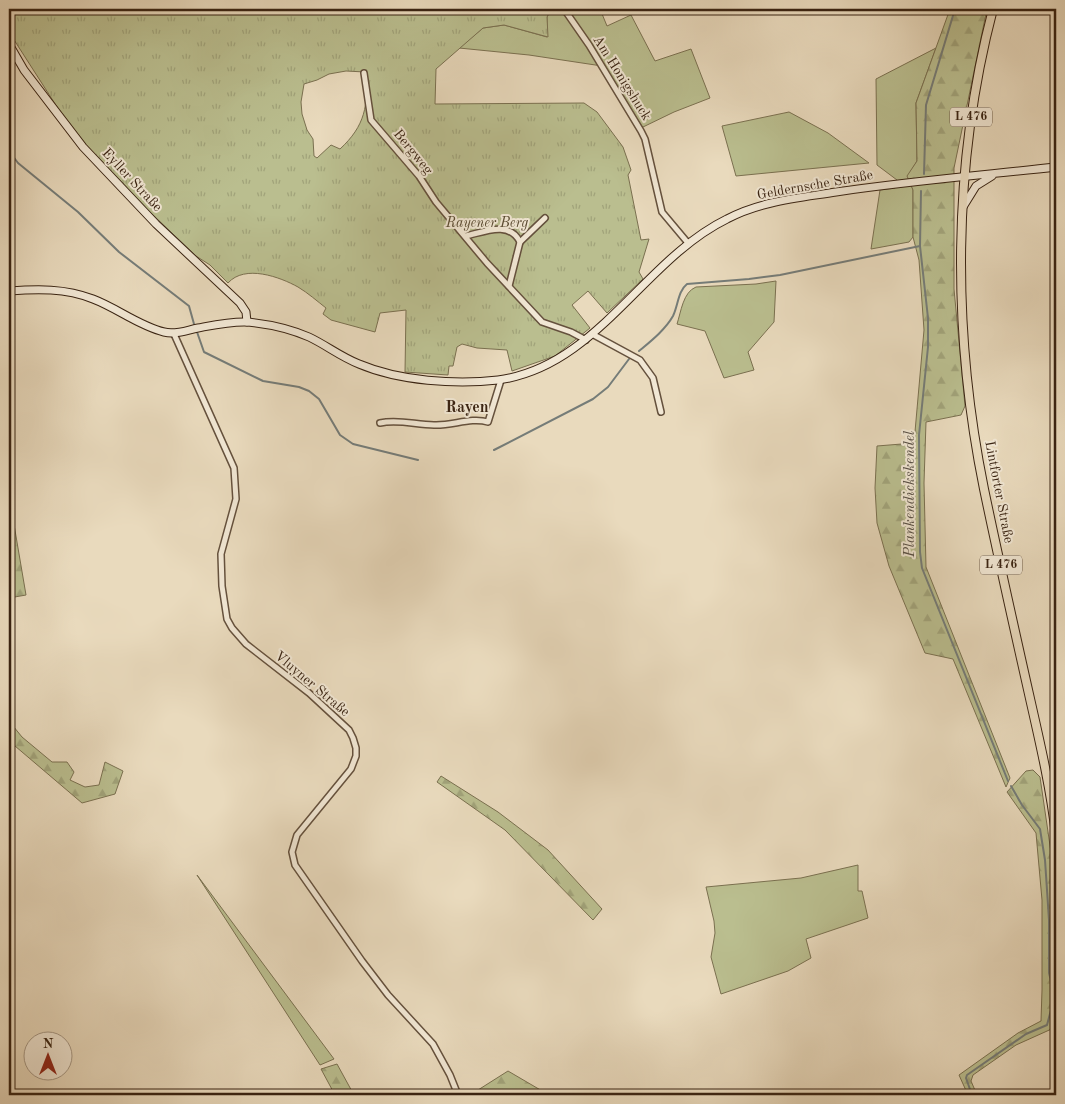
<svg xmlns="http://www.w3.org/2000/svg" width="1065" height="1104" font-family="'Old Standard TT',serif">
	<defs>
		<pattern id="forest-firs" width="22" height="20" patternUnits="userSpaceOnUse" patternTransform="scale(1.25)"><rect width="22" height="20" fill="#babe8f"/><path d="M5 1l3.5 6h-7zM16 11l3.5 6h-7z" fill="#a1a37a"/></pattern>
		<pattern id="park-tufts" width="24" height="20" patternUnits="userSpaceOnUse" patternTransform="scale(1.25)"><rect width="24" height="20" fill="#babe8f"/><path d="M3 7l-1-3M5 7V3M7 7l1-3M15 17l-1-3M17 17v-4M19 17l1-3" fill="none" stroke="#a1a37a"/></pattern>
	</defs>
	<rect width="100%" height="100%" fill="#e9dabd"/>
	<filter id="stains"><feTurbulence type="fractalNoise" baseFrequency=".004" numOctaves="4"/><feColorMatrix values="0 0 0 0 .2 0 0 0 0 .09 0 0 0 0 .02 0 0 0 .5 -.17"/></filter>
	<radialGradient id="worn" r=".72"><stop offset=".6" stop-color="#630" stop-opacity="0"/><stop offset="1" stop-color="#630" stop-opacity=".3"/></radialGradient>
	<g fill="#babe8f" stroke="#7a7050">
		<path d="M 551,9 L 600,9 L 607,26 L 631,15 L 655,61 L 691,49 L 710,98 L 674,112 L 643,127 L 632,121 L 635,120 L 602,66 L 529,55 L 459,48 L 483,28 L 504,25 L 547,37 L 547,17 Z"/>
		<path d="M 936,48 L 916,103 L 917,161 L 908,176 L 913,190 L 913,237 L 909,242 L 871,249 L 880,190 L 895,188 L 897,180 L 877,165 L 876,79 Z"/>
		<path d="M 789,112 L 828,133 L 869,163 L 736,176 L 722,126 Z"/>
		<path d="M 776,281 L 774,322 L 748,352 L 754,370 L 724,378 L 705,331 L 677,324 C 681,312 683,292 696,287 L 756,284 Z"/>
		<path d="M 858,865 L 858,891 L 862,891 L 868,918 L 806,939 L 811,958 L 788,971 L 721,994 L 711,957 L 715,933 L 714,921 L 706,887 L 801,878 Z"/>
		<path d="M 197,875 L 334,1059 L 320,1065 Z"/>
	</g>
	<g fill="url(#forest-firs)" stroke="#7a7050">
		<path d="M 950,9 L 987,9 L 954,168 L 954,289 L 965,406 L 961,415 L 926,422 L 924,483 L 926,567 L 1010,778 L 1006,787 L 953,659 L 925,653 L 889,566 L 877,523 L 875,488 L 877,446 L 914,443 L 924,330 L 919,260 L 913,237 L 913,190 L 907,176 L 917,161 L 916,103 Z"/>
		<path d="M 9,501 L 10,501 L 26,595 L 9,598 Z"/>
		<path d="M 9,721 L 22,737 L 52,762 L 67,762 L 74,772 L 70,780 L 85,787 L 99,785 L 105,762 L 123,771 L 115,794 L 82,803 L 15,746 L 9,737 Z"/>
		<path d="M 1033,770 L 1040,777 L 1054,873 L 1056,911 L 1056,1027 L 1016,1045 L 973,1075 L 971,1081 L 977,1095 L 968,1095 L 959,1075 L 1018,1033 L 1041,1021 L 1042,990 L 1042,900 L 1036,833 L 1007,792 L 1026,771 Z"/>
		<path d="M 441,776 L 498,812 L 548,850 L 602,909 L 593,920 L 505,830 L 437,782 Z"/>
		<path d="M 337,1064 L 354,1095 L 335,1095 L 321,1069 Z"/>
		<path d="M 508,1071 L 549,1095 L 465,1095 L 478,1090 Z"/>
	</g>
	<path fill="url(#park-tufts)" stroke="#7a7050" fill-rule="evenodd" d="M 9,9 L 551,9 L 547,17 L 548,37 L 504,25 L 483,28 L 436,69 L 435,104 L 584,103 L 597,112 L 623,147 L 631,170 L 628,175 L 641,240 L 649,239 L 639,272 L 643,279 L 607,313 L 588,291 L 572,305 L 590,328 L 555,356 L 512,371 L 507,350 L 477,348 L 462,344 L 457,347 L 453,366 L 449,366 L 448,375 L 405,372 L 406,310 L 380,313 L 375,332 L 331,320 L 323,314 L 326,308 C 317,301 308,293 298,287 C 280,277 245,264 228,283 L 210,265 L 196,256 L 84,149 L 9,32 ZM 346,71 L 365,72 C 369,105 365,126 340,149 L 331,145 L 317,158 L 314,156 L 313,139 L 307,130 L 302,114 L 301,102 L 304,84 L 317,80 L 329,74 Z"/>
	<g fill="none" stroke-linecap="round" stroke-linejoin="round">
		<g stroke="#757c78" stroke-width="2">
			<path d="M 9,151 L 18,163 L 78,212 L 119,252 L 189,306 L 194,324"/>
			<path d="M 924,174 L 926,105 L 955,9"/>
			<path d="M 921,191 L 920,246 L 928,318 L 928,347 L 919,435 L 920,552 L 922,568 L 1008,781"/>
			<path d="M 197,332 L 204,352 L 263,381 L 299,387 L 309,391 L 319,399 L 340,435 L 353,444 L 418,460"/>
			<path d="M 639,351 C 651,341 665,330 673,316 C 678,306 678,291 687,284 L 749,279 L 780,275 L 920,246"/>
			<path d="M 494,450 L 593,399 L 608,387 L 629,359"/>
			<path d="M 972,1095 L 966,1078 L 967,1075 L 1026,1034 L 1047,1025 L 1051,1010 L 1052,985 L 1049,973 L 1049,920 L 1045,860 L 1040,829 L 1022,805 L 1011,786"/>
		</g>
		<g stroke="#65513d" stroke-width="8">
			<g id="minor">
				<path d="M 564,9 L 589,45 L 641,131 L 645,139 L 662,212 L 688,243"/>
				<path d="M 364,73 L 371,120 L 419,176 L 436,202 L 487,263 L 542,322 L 571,332 L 586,340"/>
				<path d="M 466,236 C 484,232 509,220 520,242 L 509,286"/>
				<path d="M 520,242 L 545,218"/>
				<path d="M 174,334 L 234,468 L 236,499 L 221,554 L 222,586 L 227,619 L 232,628 L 246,644 L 309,693 L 349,730 L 353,738 L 356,748 L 356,756 L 351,769 L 297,835 L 292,852 L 295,865 L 362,961 L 388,995 L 433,1044 L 450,1075 L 458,1095"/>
				<path d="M 592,334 L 640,360 L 653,378 L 661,412"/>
				<path d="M 380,423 C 399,419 416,425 434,425 C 452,426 471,417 488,422 L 501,380"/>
			</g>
		</g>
		<g stroke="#392312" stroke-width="9">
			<g id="secondary">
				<path d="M 9,44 L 24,70 L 83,147 L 156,224 L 240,303 L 246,312 L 247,322"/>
				<path d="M 963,207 L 976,186 L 992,176"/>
				<path d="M 9,291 C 37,289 65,288 93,299 C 117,308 139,326 164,332 C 176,335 187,330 198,328 C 214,325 232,321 248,322 C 268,324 291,329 309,337 C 326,345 341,357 359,364 C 399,381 456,385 498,380 C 597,367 643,260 727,219 C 761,201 799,198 836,192 C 910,181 983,175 1056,167"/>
			</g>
		</g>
		<g stroke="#392312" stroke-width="10">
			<path id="primary" d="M 993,9 C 952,165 952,331 984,489 C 999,561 1015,632 1031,703 C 1041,747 1051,791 1056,835"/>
		</g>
		<use href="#minor" stroke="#f1e7d4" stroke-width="5"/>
		<use href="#secondary" stroke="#f1e7d4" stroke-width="7"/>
		<use href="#primary" stroke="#e9dabd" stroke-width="8"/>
	</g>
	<g text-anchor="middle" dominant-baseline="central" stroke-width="4" stroke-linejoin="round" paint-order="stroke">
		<g fill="#f1e7d4" stroke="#705e4c" stroke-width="1">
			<rect x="950" y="107.5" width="42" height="19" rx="4"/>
			<rect x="980" y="555.5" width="42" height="19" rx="4"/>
		</g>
		<g font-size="12" font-weight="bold" fill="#392312">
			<text x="971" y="117">L 476</text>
			<text x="1001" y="565">L 476</text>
		</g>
		<g font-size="14" fill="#392312" stroke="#f1e7d4">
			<text transform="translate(622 78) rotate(58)">Am Honigshuck</text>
			<text transform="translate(413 152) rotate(51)">Bergweg</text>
			<text transform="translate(132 180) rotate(47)">Eyller Straße</text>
			<text transform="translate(815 185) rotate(-10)">Geldernsche Straße</text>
			<text transform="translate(999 492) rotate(79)">Lintforter Straße</text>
			<text transform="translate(312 684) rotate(40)">Vluyner Straße</text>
		</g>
		<g font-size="14" font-style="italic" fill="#594a31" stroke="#f1e7d4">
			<text x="487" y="223">Rayener Berg</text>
		</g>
		<g font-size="15" font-style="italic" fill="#574f45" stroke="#f1e7d4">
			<text transform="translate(910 494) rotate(-90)">Plankendickskendel</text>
		</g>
		<g font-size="16" font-weight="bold" fill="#392312" stroke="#f1e7d4">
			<text x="467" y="408">Rayen</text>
		</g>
	</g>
	<rect width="1065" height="1104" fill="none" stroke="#e9dabd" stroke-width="30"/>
	<rect x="10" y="10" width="1045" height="1084" fill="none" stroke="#392312" stroke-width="2.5"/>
	<rect x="15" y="15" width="1035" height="1074" fill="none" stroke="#392312"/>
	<g transform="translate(48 1056)"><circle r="24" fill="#f1e7d4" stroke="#a79986"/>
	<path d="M0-4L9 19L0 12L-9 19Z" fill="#8f2418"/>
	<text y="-8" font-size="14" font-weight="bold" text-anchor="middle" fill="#392312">N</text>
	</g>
	<rect width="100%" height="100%" filter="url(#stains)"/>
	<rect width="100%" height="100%" fill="url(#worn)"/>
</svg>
